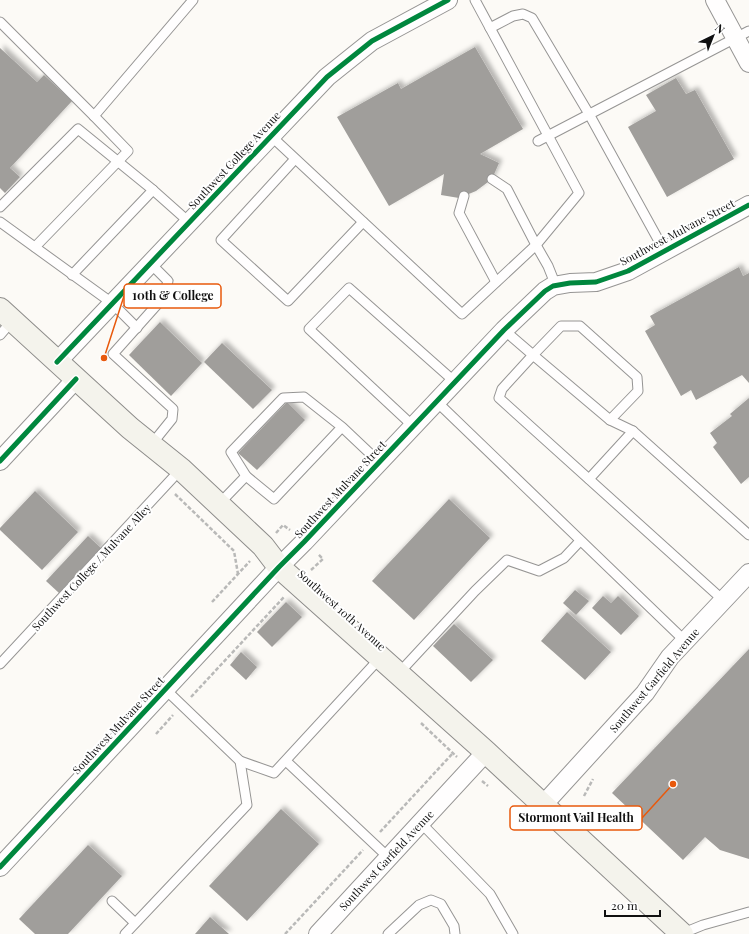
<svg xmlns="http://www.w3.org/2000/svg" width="749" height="934" font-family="'Playfair Display',serif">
	<defs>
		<filter id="shadow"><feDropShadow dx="3.5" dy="-3.5" stdDeviation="2" flood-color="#0004"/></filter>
	</defs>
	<rect width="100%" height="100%" fill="#fcfaf6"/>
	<g fill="#a09e9b" filter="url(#shadow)">
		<path d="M 475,47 L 523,129 L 480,154 L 499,163 L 492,179 L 476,191 L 459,198 L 441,195 L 444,174 L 389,206 L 337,117 L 398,83 L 401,89 Z"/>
		<path d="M 0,48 L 37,82 L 44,75 L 72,101 L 10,168 L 20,177 L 5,193 L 0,188 Z"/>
		<path d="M 676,78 L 686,94 L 695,90 L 734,159 L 667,197 L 628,127 L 656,111 L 646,95 Z"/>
		<path d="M 739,267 L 743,276 L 749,273 L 749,383 L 742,375 L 696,400 L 691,390 L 681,396 L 645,331 L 655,325 L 650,316 Z"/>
		<path d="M 160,322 L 202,363 L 171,396 L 129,355 Z"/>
		<path d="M 222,343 L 272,390 L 253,409 L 204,362 Z"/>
		<path d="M 749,398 L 749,477 L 741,484 L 713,447 L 717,443 L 710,433 L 732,416 L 730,414 Z"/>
		<path d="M 287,402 L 305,420 L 257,470 L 238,453 Z"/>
		<path d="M 35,491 L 78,532 L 42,570 L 0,530 L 0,528 Z"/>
		<path d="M 449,499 L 490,538 L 414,620 L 372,581 Z"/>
		<path d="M 88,536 L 101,548 L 59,593 L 46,581 Z"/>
		<path d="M 575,590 L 589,601 L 576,615 L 563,603 Z"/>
		<path d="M 603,596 L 611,603 L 618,596 L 639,616 L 621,635 L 592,608 Z"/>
		<path d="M 286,602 L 302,617 L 272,647 L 257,632 Z"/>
		<path d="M 567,612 L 611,652 L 585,680 L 541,641 Z"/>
		<path d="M 454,624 L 493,660 L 471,682 L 433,646 Z"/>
		<path d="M 749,649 L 749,859 L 720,850 L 705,837 L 683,860 L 612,793 Z"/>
		<path d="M 241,652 L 257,667 L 246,680 L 230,665 Z"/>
		<path d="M 281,809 L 319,844 L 247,921 L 209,886 Z"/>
		<path d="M 88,845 L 122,876 L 68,934 L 35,934 L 19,919 Z"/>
		<path d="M 210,917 L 229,934 L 195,934 Z"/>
	</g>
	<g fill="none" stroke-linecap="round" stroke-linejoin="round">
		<g stroke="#969594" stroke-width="11">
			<g id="service">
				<path d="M 475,0 L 579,193 L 536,245 L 507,189 L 492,179"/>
				<path d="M 0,22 L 94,116 L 128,151 L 35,247"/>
				<path d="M 490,28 L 513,16 L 523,14 L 532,18 L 589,114 L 665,252"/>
				<path d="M 94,116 L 193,0"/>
				<path d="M 271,136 L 462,314 L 536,245 L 548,266 L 556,286"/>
				<path d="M 538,141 L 749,31"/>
				<path d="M 295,159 L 221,240 L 288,301 L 363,222"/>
				<path d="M 464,196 L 459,213 L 496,282"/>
				<path d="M 0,207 L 78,129 L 153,190 L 189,222"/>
				<path d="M 0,222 L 112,303 L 137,328"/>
				<path d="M 150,263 L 168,281 L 163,298 L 113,354 L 173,409 L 172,419 L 151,445"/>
				<path d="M 72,275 L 153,190"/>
				<path d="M 504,330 L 533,355 L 561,326 L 580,326 L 637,377 L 638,391 L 610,420"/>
				<path d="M 0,335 L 12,321"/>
				<path d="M 436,401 L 685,641"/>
				<path d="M 413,426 L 309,329 L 349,288 L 455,382"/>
				<path d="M 342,427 L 304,397 L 283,398 L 231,452 L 246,476 L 274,499 L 342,427 L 379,462"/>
				<path d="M 589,479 L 633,431"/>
				<path d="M 219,504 L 246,476"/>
				<path d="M 723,600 L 499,398 L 502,389 L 533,355 L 610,420 L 633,431 L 749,535"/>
				<path d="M 0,664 L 181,469"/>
				<path d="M 398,674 L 475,591 L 507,560 L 539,571 L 564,558 L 580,541"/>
				<path d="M 165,689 L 240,761 L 274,773 L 380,658"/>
				<path d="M 286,761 L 388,857"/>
				<path d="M 420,822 L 490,894 L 513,934"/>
				<path d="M 112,901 L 135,923"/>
				<path d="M 125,934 L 247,805 L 240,761"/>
				<path d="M 388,934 L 419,905 L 431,900 L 441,904 L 454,926 L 455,934"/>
				<path d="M 681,934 L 703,925 L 749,912"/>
			</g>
		</g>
		<g stroke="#969594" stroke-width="20">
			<g id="minor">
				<path d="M 715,0 L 749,63"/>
				<path d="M 57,362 L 327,77 L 372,41 L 448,0"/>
				<path d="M 0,461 L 76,379"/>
				<path d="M 543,805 L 645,693 L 670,657 L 749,573"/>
				<path d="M 0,867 L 279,567 L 304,542 L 504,330 L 545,291 L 553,286 L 570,283 L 596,282 L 628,271 L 749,205"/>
				<path d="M 318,934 L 486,752"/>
			</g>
		</g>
		<g stroke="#8d8c8a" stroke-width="24">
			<path id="secondary" d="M 0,309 L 130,428 L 181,469 L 263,546 L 279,567 L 486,752 L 682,934"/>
		</g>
		<g stroke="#b9b9b8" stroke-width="2.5" stroke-dasharray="4 2" stroke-linecap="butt">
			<path d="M 175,494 L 234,551 L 238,574"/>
			<path d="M 276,533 L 283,525 L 290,530"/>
			<path d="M 311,570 L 323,559 L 318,554"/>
			<path d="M 212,602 L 250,561"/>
			<path d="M 191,697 L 284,597"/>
			<path d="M 421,723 L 457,757"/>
			<path d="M 156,734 L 173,715"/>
			<path d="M 482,781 L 488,786"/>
			<path d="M 584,796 L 593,779"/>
			<path d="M 380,832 L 453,753"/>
			<path d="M 285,934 L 363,850"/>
		</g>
		<use href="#service" stroke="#fffefe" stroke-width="9"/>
		<use href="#minor" stroke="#fffefe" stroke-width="18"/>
		<use href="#secondary" stroke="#f4f3ec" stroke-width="22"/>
		<g stroke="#fff" stroke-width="8">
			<g id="cycleway">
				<path d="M 57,362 L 327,77 L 372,41 L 448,0"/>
				<path d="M 0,461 L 76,379"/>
				<path d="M 0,867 L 279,567 L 304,542 L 504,330 L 545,291 L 553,286 L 570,283 L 596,282 L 628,271 L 749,205"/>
			</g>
		</g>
		<use href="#cycleway" stroke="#00873e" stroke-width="5"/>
	</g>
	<g text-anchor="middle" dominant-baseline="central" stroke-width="4" stroke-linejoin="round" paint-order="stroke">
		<g font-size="11" fill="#101010" stroke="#fff">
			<text transform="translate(234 160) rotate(-47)">Southwest College Avenue</text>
			<text transform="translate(677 232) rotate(-28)">Southwest Mulvane Street</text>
			<text transform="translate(340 489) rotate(-47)">Southwest Mulvane Street</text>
			<text transform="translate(91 567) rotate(-47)">Southwest College / Mulvane Alley</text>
			<text transform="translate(342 610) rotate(42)">Southwest 10th Avenue</text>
			<text transform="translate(654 680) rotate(-50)">Southwest Garfield Avenue</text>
			<text transform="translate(118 725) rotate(-47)">Southwest Mulvane Street</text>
			<text transform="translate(386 860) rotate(-47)">Southwest Garfield Avenue</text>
		</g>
	</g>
	<path fill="none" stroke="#e8590c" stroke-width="1.5" d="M104 358L124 296M673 784L642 818"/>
	<g fill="#e8590c" stroke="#fff" stroke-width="1.5">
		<circle cx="104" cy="358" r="4"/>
		<circle cx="673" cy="784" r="4"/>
	</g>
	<g fill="#fff" stroke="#e8590c" stroke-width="1.5">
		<rect x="124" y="284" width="97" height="24" rx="4"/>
		<rect x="510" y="806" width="132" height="24" rx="4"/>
	</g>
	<g font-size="12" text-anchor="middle" font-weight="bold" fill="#101010">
		<text x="173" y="300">10th &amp; College</text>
		<text x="576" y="822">Stormont Vail Health</text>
	</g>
	<g transform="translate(713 36) rotate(43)" stroke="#ffffff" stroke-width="3" paint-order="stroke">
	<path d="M0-3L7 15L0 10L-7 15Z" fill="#101010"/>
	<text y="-6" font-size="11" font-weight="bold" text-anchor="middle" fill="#101010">N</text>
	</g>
	<path d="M605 910v6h55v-6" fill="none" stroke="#101010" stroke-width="2"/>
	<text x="611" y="910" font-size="12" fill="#101010" stroke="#ffffff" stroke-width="3" paint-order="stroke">20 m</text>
</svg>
